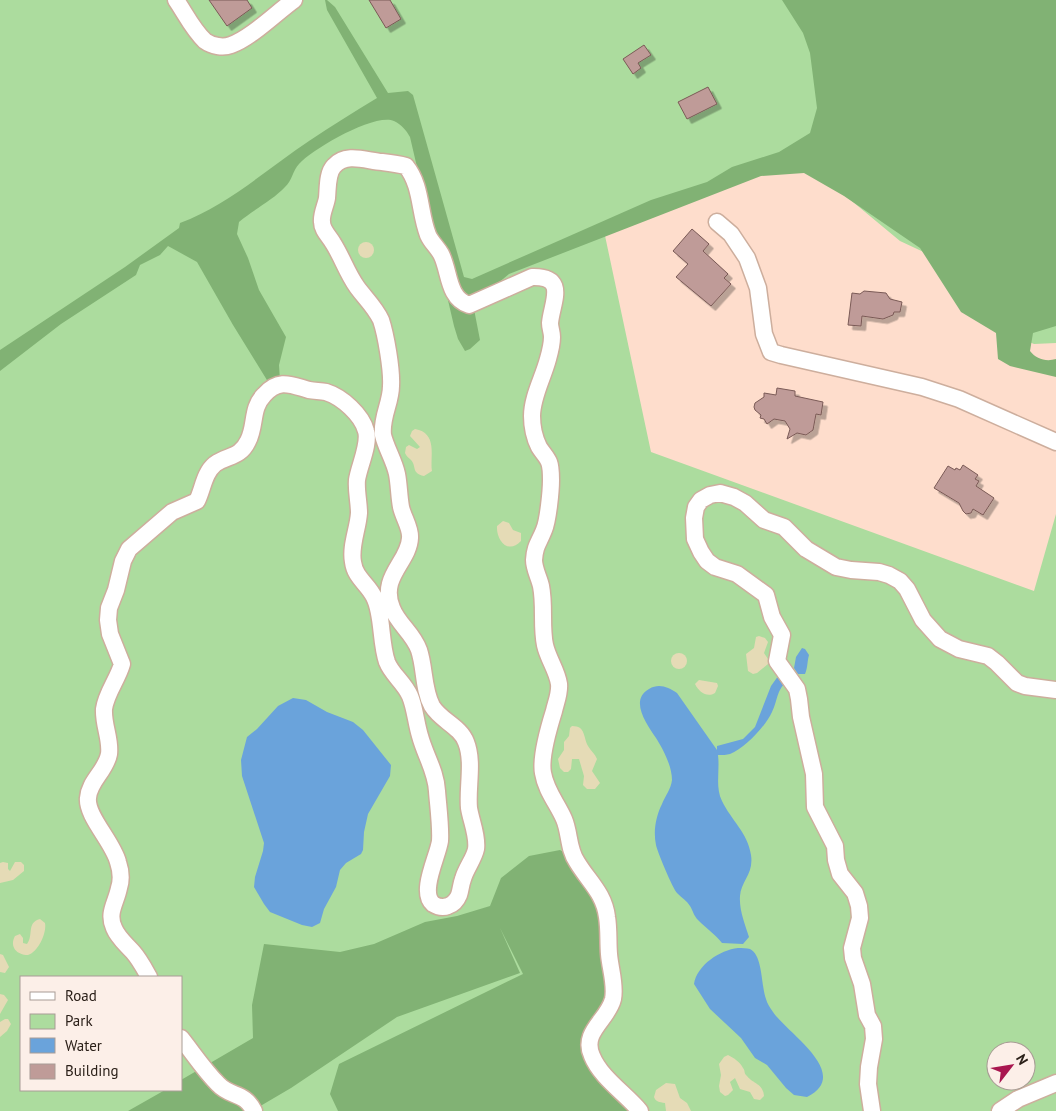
<svg xmlns="http://www.w3.org/2000/svg" width="1056" height="1111" font-family="'PT Sans',sans-serif">
	<defs>
		<filter id="shadow"><feDropShadow dx="4.5" dy="4.5" stdDeviation="0" flood-color="#0004"/></filter>
	</defs>
	<rect width="100%" height="100%" fill="#feddcc"/>
	<path fill="#acdc9e" fill-rule="evenodd" d="M 0,0 L 1056,0 L 1056,343 L 1034,344 L 977,320 L 930,255 L 900,241 L 812,168 L 795,151 L 604,231 L 651,452 L 1034,591 L 1056,514 L 1056,1111 L 0,1111 ZM 21,977 L 181,977 L 181,1090 L 21,1090 ZM 996,1051 L 1026,1051 L 1026,1081 L 996,1081 Z"/>
	<g fill="#81b274">
		<path d="M 325,0 L 327,0 L 335,7 L 388,93 L 408,91 L 413,95 L 464,277 L 472,279 L 651,200 L 707,182 L 732,167 L 779,152 L 810,133 L 817,108 L 810,53 L 803,33 L 782,0 L 1056,0 L 1056,326 L 1033,333 L 1030,351 C 1036,359 1046,362 1056,359 L 1056,377 L 1010,366 L 998,359 L 996,333 L 961,312 L 920,248 L 844,196 L 804,173 L 761,176 L 509,274 L 473,304 L 480,340 L 470,349 L 465,351 L 458,339 L 454,326 L 410,137 C 406,130 402,125 394,121 C 374,113 313,149 299,164 C 293,170 292,181 285,187 C 273,200 253,210 239,222 L 237,234 L 248,258 L 259,290 L 286,337 L 279,365 L 280,381 L 270,385 L 233,325 L 197,262 L 168,246 L 160,255 L 140,265 L 136,275 L 61,324 L 0,371 L 0,350 L 125,267 L 179,228 L 180,223 C 228,205 267,169 309,141 C 331,126 354,112 377,98 L 327,10 Z"/>
		<path d="M 560,850 L 570,856 L 602,904 L 610,997 L 588,1041 L 635,1111 L 338,1111 L 330,1094 L 339,1064 L 523,974 L 500,928 L 520,973 L 397,1017 L 291,1088 L 252,1111 L 128,1111 L 165,1090 L 181,1090 L 181,1080 L 253,1038 L 252,1005 L 264,944 L 340,952 L 374,944 L 425,922 L 457,916 L 490,906 L 501,878 L 529,856 Z"/>
	</g>
	<g fill="#e5dbb6">
		<circle cx="366" cy="250" r="8"/>
		<path d="M 415,429 C 438,433 430,456 432,471 L 424,476 C 411,473 417,467 411,460 C 409,458 406,456 405,453 L 406,447 L 409,445 L 417,449 L 420,447 L 410,436 L 412,431 Z"/>
		<path d="M 503,521 L 509,523 L 513,530 L 521,533 L 521,541 C 508,555 496,540 497,526 Z"/>
		<path d="M 759,636 L 765,638 L 768,642 L 764,653 L 768,659 L 768,664 L 757,673 L 753,674 L 748,671 L 746,654 L 754,648 L 756,637 Z"/>
		<circle cx="679" cy="661" r="8"/>
		<path d="M 699,680 L 717,683 L 718,686 L 715,693 C 707,698 699,692 695,684 Z"/>
		<path d="M 572,726 C 586,726 583,737 588,746 C 591,751 595,754 597,759 L 592,771 L 600,783 L 595,789 L 587,789 L 583,785 L 584,776 L 579,759 L 572,759 L 571,769 L 568,772 L 564,772 L 560,768 L 558,759 L 564,750 L 564,742 L 569,736 L 570,728 Z"/>
		<path d="M 3,862 L 8,863 L 8,869 L 10,871 L 15,862 L 21,862 L 24,865 L 24,871 L 13,880 L 0,883 L 0,863 Z"/>
		<path d="M 40,919 L 45,923 C 47,933 38,952 28,955 C 17,955 9,947 15,936 L 20,934 L 23,938 L 23,943 L 27,944 C 34,935 26,923 40,919 Z"/>
		<path d="M 0,954 L 3,955 L 9,967 L 5,973 L 0,972 Z"/>
		<path d="M 0,994 L 4,995 L 8,1000 L 0,1014 Z"/>
		<path d="M 5,1019 L 8,1019 L 11,1024 L 7,1031 L 0,1037 L 0,1022 Z"/>
		<path d="M 728,1055 C 734,1058 740,1062 743,1068 C 746,1072 743,1072 747,1076 C 753,1084 763,1083 764,1096 L 760,1100 L 754,1099 L 750,1092 L 740,1089 L 735,1078 L 730,1082 L 733,1090 L 728,1095 L 725,1096 L 720,1092 L 719,1086 L 721,1075 L 719,1064 L 724,1057 Z"/>
		<path d="M 666,1083 L 675,1084 L 680,1098 L 687,1103 L 691,1111 L 666,1111 L 665,1103 C 659,1102 656,1102 654,1097 L 656,1090 Z"/>
	</g>
	<g fill="#6aa3db">
		<path d="M 802,648 L 805,649 L 809,655 C 807,662 808,667 805,674 L 798,674 L 794,668 L 796,657 Z"/>
		<path d="M 781,672 L 787,681 C 776,691 778,700 772,712 C 765,727 745,748 730,754 C 727,755 722,755 718,755 C 720,771 715,787 722,801 C 731,820 748,833 751,855 C 754,874 741,881 740,896 C 739,910 745,924 749,937 L 743,944 L 722,943 C 715,934 706,928 698,920 C 694,916 693,911 690,906 C 687,901 682,898 677,893 C 673,889 657,851 656,845 C 653,831 656,816 662,804 C 665,796 671,789 672,780 C 672,766 663,749 656,738 C 647,725 629,700 649,689 C 659,683 668,687 677,693 L 717,750 L 717,746 L 743,739 L 755,727 L 771,686 Z"/>
		<path d="M 293,698 L 306,700 L 327,712 L 353,722 L 363,730 L 391,765 L 390,776 L 368,814 L 364,832 L 363,850 L 361,854 L 346,863 L 340,870 L 336,887 L 324,909 L 320,923 L 312,927 L 302,925 L 270,912 L 264,904 L 254,887 L 255,877 L 263,851 L 264,843 L 242,776 L 241,760 L 247,737 L 257,729 L 278,706 Z"/>
		<path d="M 738,948 C 742,948 747,948 750,949 C 763,955 761,986 766,999 C 767,1003 770,1008 773,1012 C 787,1033 853,1074 807,1097 L 794,1095 L 786,1088 L 767,1065 L 755,1058 L 741,1038 L 710,1009 L 694,984 C 697,965 720,950 738,948 Z"/>
	</g>
	<g fill="#bf9b98" stroke="#7a5a56" filter="url(#shadow)">
		<path d="M 209,0 L 247,0 L 252,8 L 227,26 Z"/>
		<path d="M 369,0 L 390,0 L 401,19 L 386,28 Z"/>
		<path d="M 644,45 L 651,55 L 638,63 L 641,68 L 633,74 L 623,59 Z"/>
		<path d="M 708,87 L 717,104 L 687,119 L 678,102 Z"/>
		<path d="M 692,229 L 709,244 L 703,251 L 728,274 L 724,278 L 731,284 L 711,306 L 676,277 L 688,264 L 673,251 Z"/>
		<path d="M 864,291 L 886,293 L 890,299 L 902,302 L 900,312 L 894,312 L 893,315 L 883,319 L 862,316 L 861,326 L 848,325 L 852,293 L 860,294 Z"/>
		<path d="M 777,388 L 795,391 L 795,396 L 823,402 L 821,415 L 816,414 L 813,430 L 806,435 L 797,433 L 787,439 L 790,429 L 785,421 L 774,419 L 767,424 L 764,419 L 760,418 L 761,415 L 755,410 L 754,407 L 755,403 L 764,397 L 764,393 L 776,395 Z"/>
		<path d="M 963,465 L 978,475 L 975,479 L 979,481 L 976,486 L 994,498 L 983,515 L 973,509 L 971,513 L 966,514 L 963,511 L 959,503 L 934,488 L 948,466 L 955,470 L 956,468 L 960,470 Z"/>
	</g>
	<g fill="none" stroke-linecap="round" stroke-linejoin="round">
		<g stroke="#cdae9d" stroke-width="19">
			<g id="minor">
				<path d="M 176,0 C 185,13 193,30 205,41 C 212,46 223,48 231,45 C 251,38 276,13 294,0"/>
				<path d="M 717,222 L 731,234 L 747,258 L 758,288 L 764,334 L 771,352 L 781,355 L 922,387 L 959,399 L 1056,442"/>
				<path d="M 149,977 C 144,968 140,960 133,952 C 126,944 118,938 114,928 C 107,913 116,903 119,888 C 122,879 121,871 118,862 C 113,842 86,816 88,798 C 89,781 106,771 109,754 C 111,739 103,725 104,709 C 106,693 118,679 122,664 L 110,634 L 108,620 L 109,608 L 116,590 L 123,561 L 129,549 L 172,512 L 197,501 C 203,489 204,473 215,464 C 228,455 240,458 248,441 C 256,426 251,408 264,395 C 279,378 291,385 309,390 C 315,391 320,391 326,392 C 342,397 362,415 366,431 C 370,444 359,466 357,480 C 356,491 359,502 359,513 C 358,529 350,546 353,562 C 355,578 368,584 374,597 C 383,614 380,642 387,662 C 392,675 404,682 410,696 C 415,708 416,723 420,736 C 425,755 436,771 437,791 C 438,805 441,827 440,841 C 438,856 419,892 433,904 C 438,907 443,908 448,906 C 454,904 457,900 459,895 C 461,889 461,884 463,879 C 466,868 474,859 476,849 C 478,836 471,821 469,808 C 467,787 474,762 466,742 C 460,726 441,721 432,706 C 423,689 425,668 419,650 C 413,633 398,624 392,608 C 379,577 409,562 410,538 C 411,528 403,517 401,507 C 399,496 399,484 397,474 C 394,460 386,448 383,435 C 381,417 391,403 391,386 C 392,370 386,335 381,320 C 375,307 365,298 357,287 C 347,273 342,257 333,243 C 329,236 322,230 322,222 C 321,214 326,205 327,198 C 328,188 327,173 334,166 C 346,152 367,161 382,162 C 390,163 398,164 406,166 C 422,186 419,212 428,235 C 431,242 437,247 441,254 C 450,271 447,298 469,305 L 532,277 C 568,276 552,302 550,323 C 550,328 552,332 552,337 C 552,344 550,352 548,359 C 543,378 532,397 532,416 C 532,427 534,437 539,447 C 542,452 547,457 549,462 C 551,467 551,475 551,480 C 551,491 548,521 544,530 C 539,543 535,545 534,560 C 534,569 539,577 541,586 C 545,606 541,626 545,645 C 548,659 557,670 559,684 C 560,693 556,702 554,711 C 549,727 540,757 543,773 C 546,791 557,803 564,819 C 570,833 568,849 577,862 C 589,882 604,893 607,917 C 609,929 608,942 609,954 C 610,968 616,985 613,999 C 608,1020 581,1032 592,1056 C 601,1078 625,1093 640,1111"/>
				<path d="M 181,1038 C 193,1053 204,1070 218,1084 C 231,1098 244,1091 254,1111"/>
				<path d="M 872,1111 L 868,1084 L 869,1067 L 874,1039 L 873,1026 L 867,1015 L 862,984 L 853,958 L 852,948 L 860,918 L 859,906 L 855,893 L 840,874 L 836,860 L 835,846 L 815,807 L 814,774 L 801,717 L 799,699 L 797,689 L 777,661 L 782,635 L 772,617 L 766,595 L 737,574 L 715,567 L 707,561 L 701,552 L 695,539 L 694,518 L 696,507 L 701,500 L 710,495 L 720,493 L 734,497 L 745,503 L 764,520 L 784,527 L 806,549 L 836,567 L 851,570 L 879,572 L 889,575 L 900,581 L 907,589 L 923,620 L 940,639 L 959,649 L 988,656 L 997,663 L 1017,683 L 1025,686 L 1056,690"/>
				<path d="M 1000,1111 L 1018,1099 L 1056,1083"/>
			</g>
		</g>
		<use href="#minor" stroke="#fff" stroke-width="16"/>
	</g>
	<rect x="20" y="976" width="162" height="115" fill="#fcefe8" stroke="#a89c95"/>
	<rect x="30" y="992" width="25" height="8" fill="#ffffff" stroke="#a89c95"/>
	<text x="65" y="1001" font-size="15" fill="#2b2019">Road</text>
	<rect x="30" y="1014" width="25" height="15" fill="#acdc9e" stroke="#a89c95"/>
	<text x="65" y="1026" font-size="15" fill="#2b2019">Park</text>
	<rect x="30" y="1038" width="25" height="15" fill="#6aa3db" stroke="#a89c95"/>
	<text x="65" y="1051" font-size="15" fill="#2b2019">Water</text>
	<rect x="30" y="1064" width="25" height="15" fill="#bf9b98" stroke="#a89c95"/>
	<text x="65" y="1076" font-size="15" fill="#2b2019">Building</text>
	<g transform="translate(1011 1066) rotate(59)"><circle r="24" fill="#fcefe8" stroke="#a89c95"/>
	<path d="M0-4L9 19L0 12L-9 19Z" fill="#a9164f"/>
	<text y="-8" font-size="14" font-weight="bold" text-anchor="middle" fill="#2b2019">N</text>
	</g>
</svg>
